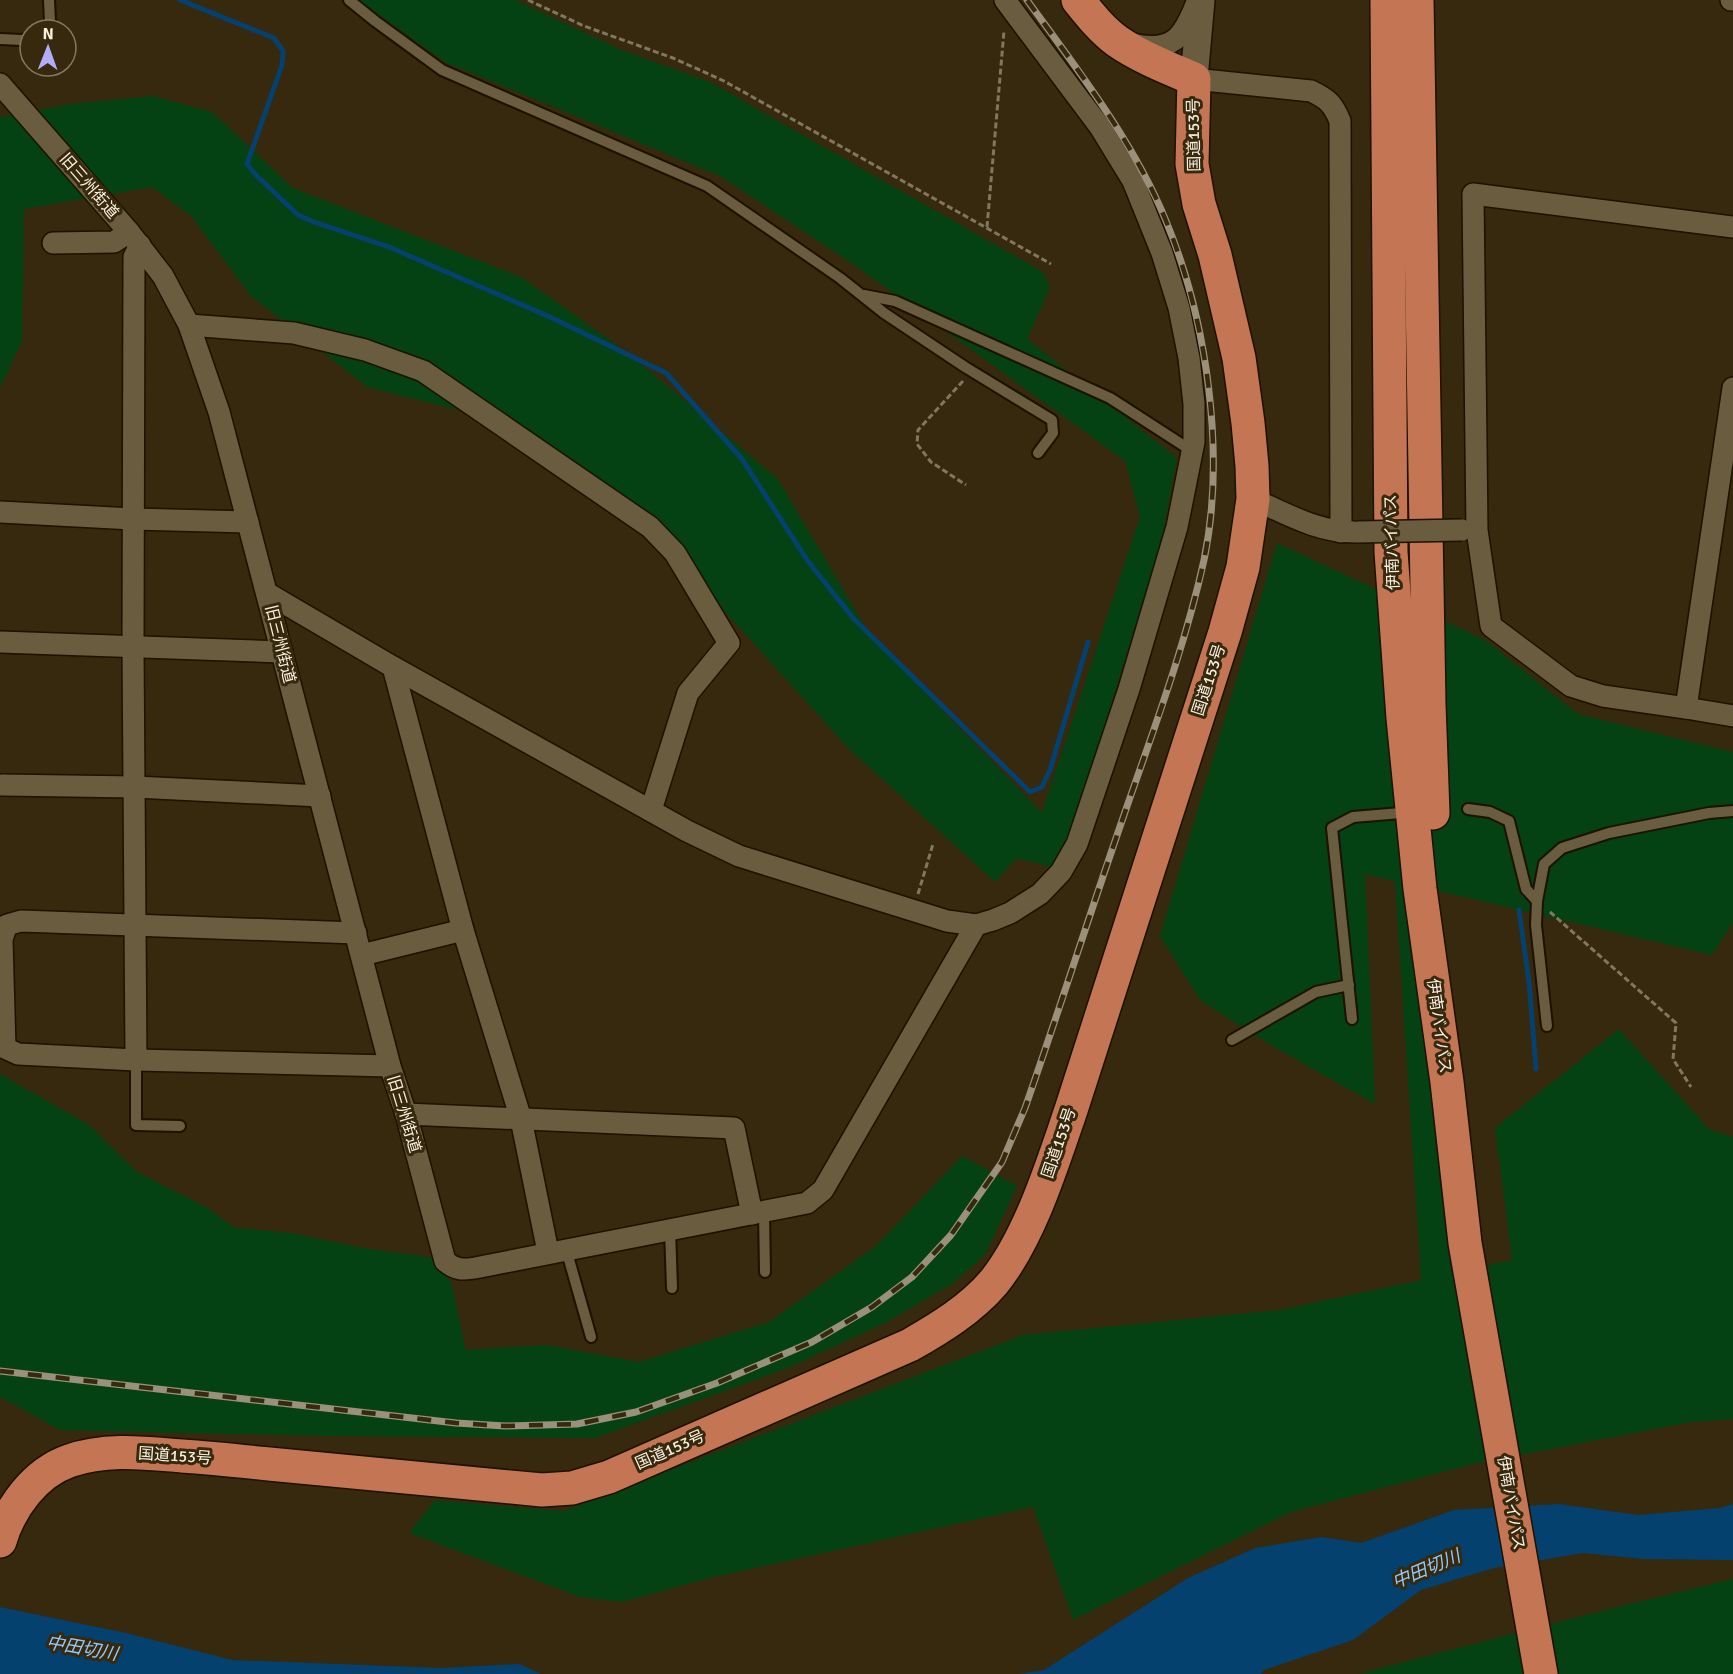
<svg xmlns="http://www.w3.org/2000/svg" width="1733" height="1674" font-family="Signika,'Noto Sans JP',sans-serif">
	<rect width="100%" height="100%" fill="#36290d"/>
	<g fill="#044213">
		<path d="M 359,0 L 515,0 L 624,51 L 710,82 L 1043,272 L 1050,287 L 1027,339 L 1177,458 L 1162,538 L 1072,833 L 1051,867 L 1017,858 L 995,882 L 848,748 L 623,499 L 490,418 L 367,387 L 250,295 L 192,217 L 152,187 L 24,209 L 22,341 L 0,388 L 0,117 L 72,104 L 153,96 L 212,112 L 293,188 L 521,277 L 628,353 L 778,479 L 871,637 L 1042,813 L 1140,517 L 1125,461 L 853,264 L 720,176 L 445,62 Z"/>
		<path d="M 1277,543 L 1485,640 L 1578,714 L 1733,752 L 1733,923 L 1712,955 L 1413,885 L 1457,1272 L 1512,1260 L 1495,1128 L 1619,1029 L 1709,1129 L 1733,1137 L 1733,1419 L 1692,1422 L 1477,1463 L 1291,1512 L 1073,1620 L 1033,1507 L 710,1578 L 622,1602 L 580,1597 L 409,1533 L 435,1500 L 563,1511 L 1023,1335 L 1280,1310 L 1421,1280 L 1395,881 L 1365,874 L 1375,1104 L 1281,1051 L 1201,1001 L 1160,936 Z"/>
		<path d="M 0,1074 L 89,1125 L 137,1172 L 208,1208 L 233,1227 L 291,1233 L 363,1248 L 434,1258 L 451,1282 L 466,1350 L 546,1345 L 639,1362 L 769,1322 L 876,1246 L 962,1156 L 1017,1186 L 985,1255 L 952,1284 L 887,1322 L 788,1368 L 595,1438 L 328,1436 L 60,1430 L 0,1397 Z"/>
		<path d="M 1733,1579 L 1733,1674 L 1358,1674 L 1609,1609 Z"/>
	</g>
	<g fill="#04416e">
		<path d="M 1559,1504 L 1638,1515 L 1720,1508 L 1733,1504 L 1733,1560 L 1644,1559 L 1583,1553 L 1494,1568 L 1421,1590 L 1353,1640 L 1264,1670 L 1261,1674 L 1018,1674 L 1044,1670 L 1188,1578 L 1255,1548 L 1322,1537 L 1361,1543 L 1454,1510 Z"/>
		<path d="M 0,1607 L 126,1633 L 232,1660 L 441,1668 L 519,1664 L 542,1674 L 0,1674 Z"/>
	</g>
	<g fill="none" stroke-linecap="round" stroke-linejoin="round">
		<g stroke="#04416e" stroke-width="5">
			<path d="M 180,0 L 274,38 L 283,51 L 282,65 L 247,164 L 257,176 L 298,215 L 314,222 L 389,247 L 550,317 L 666,373 L 742,459 L 807,560 L 853,618 L 1030,792 L 1042,787 L 1050,770 L 1088,642"/>
			<path d="M 1519,910 L 1529,982 L 1536,1069"/>
		</g>
		<g stroke="#1d1100" stroke-width="14">
			<g id="service">
				<path d="M 349,0 L 375,21 L 442,70 L 707,186 L 840,278 L 884,313 L 965,367 L 1052,420 L 1053,433 L 1038,453"/>
				<path d="M 47,30 L 50,22 L 49,0"/>
				<path d="M 0,39 L 22,40 L 30,38"/>
				<path d="M 864,295 L 895,301 L 1110,398 L 1192,451"/>
				<path d="M 1468,809 L 1490,812 L 1509,821 L 1526,889 L 1537,901"/>
				<path d="M 1352,1019 L 1332,828 L 1353,817 L 1401,813"/>
				<path d="M 1547,1026 L 1536,925 L 1537,901 L 1544,864 L 1562,848 L 1609,833 L 1709,813 L 1733,811"/>
				<path d="M 1232,1040 L 1316,992 L 1349,985"/>
				<path d="M 136,1060 L 136,1125 L 180,1126"/>
				<path d="M 764,1211 L 765,1272"/>
				<path d="M 670,1229 L 672,1288"/>
				<path d="M 566,1249 L 591,1337"/>
			</g>
		</g>
		<g stroke="#1d1100" stroke-width="24">
			<g id="minor">
				<path d="M 1731,0 L 1733,0"/>
				<path d="M 1132,44 C 1173,53 1183,38 1197,2"/>
				<path d="M 1194,79 L 1311,91 C 1328,99 1333,104 1340,121 L 1341,532"/>
				<path d="M 0,84 L 129,232 L 163,276 L 189,325 L 219,412 L 390,1066 L 406,1114 L 445,1261 C 455,1270 463,1270 475,1268 L 807,1203 L 823,1190 L 976,925"/>
				<path d="M 1733,227 L 1473,194 L 1477,530 L 1491,626 L 1571,686 L 1603,696 L 1686,708 L 1733,716"/>
				<path d="M 53,243 L 114,242 L 129,232"/>
				<path d="M 189,325 L 294,333 L 365,350 L 423,371 L 650,527 L 675,553 L 729,643 L 688,693 L 651,810"/>
				<path d="M 1253,499 C 1287,514 1317,532 1354,532"/>
				<path d="M 0,512 L 133,519 L 248,522"/>
				<path d="M 267,593 L 393,667 L 687,831 L 739,856 L 947,921 L 976,925 L 993,920 L 1010,913 L 1040,894 L 1061,872 L 1077,844 L 1129,689 L 1177,527 L 1194,442 L 1194,404 L 1189,358 L 1179,308 L 1162,253 L 1133,181 L 1100,127 L 1005,0"/>
				<path d="M 0,642 L 282,652"/>
				<path d="M 393,667 L 463,930 L 521,1119 L 548,1252"/>
				<path d="M 1686,708 L 1733,388"/>
				<path d="M 2,785 L 135,787 L 320,796"/>
				<path d="M 356,933 L 21,921 L 7,925 L 2,939 L 5,1048 L 18,1054 L 136,1060 L 390,1066"/>
				<path d="M 362,955 L 463,930"/>
				<path d="M 136,1060 L 133,647 L 134,257 L 140,245"/>
				<path d="M 406,1114 L 734,1128 L 752,1214"/>
			</g>
		</g>
		<g stroke="#1d1100" stroke-width="30">
			<path id="tertiary" d="M 1194,79 L 1201,0"/>
		</g>
		<g stroke="#1d1100" stroke-width="36">
			<g id="trunk">
				<path d="M 1387,0 L 1391,552 L 1403,718 L 1420,889 L 1447,1082 L 1465,1243 L 1541,1674"/>
				<path d="M 1417,0 L 1429,704 L 1433,813"/>
				<path d="M 0,1541 C 10,1507 35,1473 69,1461 C 106,1448 145,1453 182,1456 C 211,1458 240,1461 269,1464 C 360,1472 451,1481 542,1490 L 572,1488 L 609,1477 L 910,1345 C 940,1328 971,1309 994,1282 C 1030,1237 1052,1165 1071,1110 L 1225,632 L 1243,567 L 1253,499 L 1252,466 L 1248,423 L 1239,358 L 1215,255 L 1199,204 L 1192,164 L 1194,79 C 1168,68 1140,57 1117,41 C 1102,30 1090,15 1078,0"/>
			</g>
		</g>
		<g stroke="#81765f" stroke-width="3" stroke-dasharray="6 3" stroke-linecap="butt">
			<path d="M 528,0 L 584,26 L 673,58 L 724,81 L 1051,264"/>
			<path d="M 987,227 L 1004,31"/>
			<path d="M 963,381 L 918,430 L 917,444 L 931,462 L 966,485"/>
			<path d="M 918,894 L 933,844"/>
			<path d="M 1550,912 L 1676,1023 L 1673,1059 L 1691,1087"/>
		</g>
		<use href="#service" stroke="#6a5c3f" stroke-width="10"/>
		<use href="#minor" stroke="#6a5c3f" stroke-width="21"/>
		<use href="#tertiary" stroke="#6a5c3f" stroke-width="27"/>
		<use href="#trunk" stroke="#c47654" stroke-width="33"/>
		<g stroke="#9b907b" stroke-width="7">
			<path id="rail" d="M 0,1371 L 456,1423 L 505,1426 L 577,1424 L 636,1412 L 717,1383 L 812,1342 L 872,1307 L 912,1277 L 951,1235 L 1002,1162 L 1025,1108 C 1059,1011 1090,913 1124,815 C 1153,731 1185,647 1204,560 C 1226,454 1207,320 1166,221 C 1134,142 1077,69 1027,0"/>
		</g>
		<use href="#rail" stroke="#36290d" stroke-width="4.5" stroke-dasharray="14" stroke-linecap="butt"/>
		<g stroke="#1d1100" stroke-width="24" stroke-linecap="butt">
			<path id="minor-bridge" d="M 1358,532 L 1462,530"/>
		</g>
		<use href="#minor-bridge" stroke="#6a5c3f" stroke-width="21"/>
	</g>
	<g text-anchor="middle" dominant-baseline="central" stroke-width="6" stroke-linejoin="round" paint-order="stroke">
		<g font-size="16" fill="#f9f0e0" stroke="#36290d">
			<text transform="translate(1194 135) rotate(-91)">国道153号</text>
			<text transform="translate(89 186) rotate(49)">旧三州街道</text>
			<text transform="translate(1392 542) rotate(-92)">伊南バイパス</text>
			<text transform="translate(280 644) rotate(76)">旧三州街道</text>
			<text transform="translate(1209 680) rotate(-72)">国道153号</text>
			<text transform="translate(1439 1026) rotate(82)">伊南バイパス</text>
			<text transform="translate(404 1114) rotate(73)">旧三州街道</text>
			<text transform="translate(1059 1143) rotate(-71)">国道153号</text>
			<text transform="translate(670 1450) rotate(-24)">国道153号</text>
			<text transform="translate(175 1456) rotate(4)">国道153号</text>
			<text transform="translate(1511 1503) rotate(80)">伊南バイパス</text>
		</g>
		<g font-size="18" font-style="italic" fill="#95c9fb" stroke="#36290d">
			<text transform="translate(1426 1569) rotate(-23)">中田切川</text>
			<text transform="translate(82 1648) rotate(10)">中田切川</text>
		</g>
	</g>
	<g transform="translate(48 48) rotate(1)"><circle r="28" fill="#36290d" stroke="#847961" stroke-width="1.5"/>
	<path d="M0-4.5L10 22L0 15L-10 22Z" fill="#b1adfa"/>
	<text y="-9" font-size="16" font-weight="bold" text-anchor="middle" fill="#f9f0e0">N</text>
	</g>
</svg>
